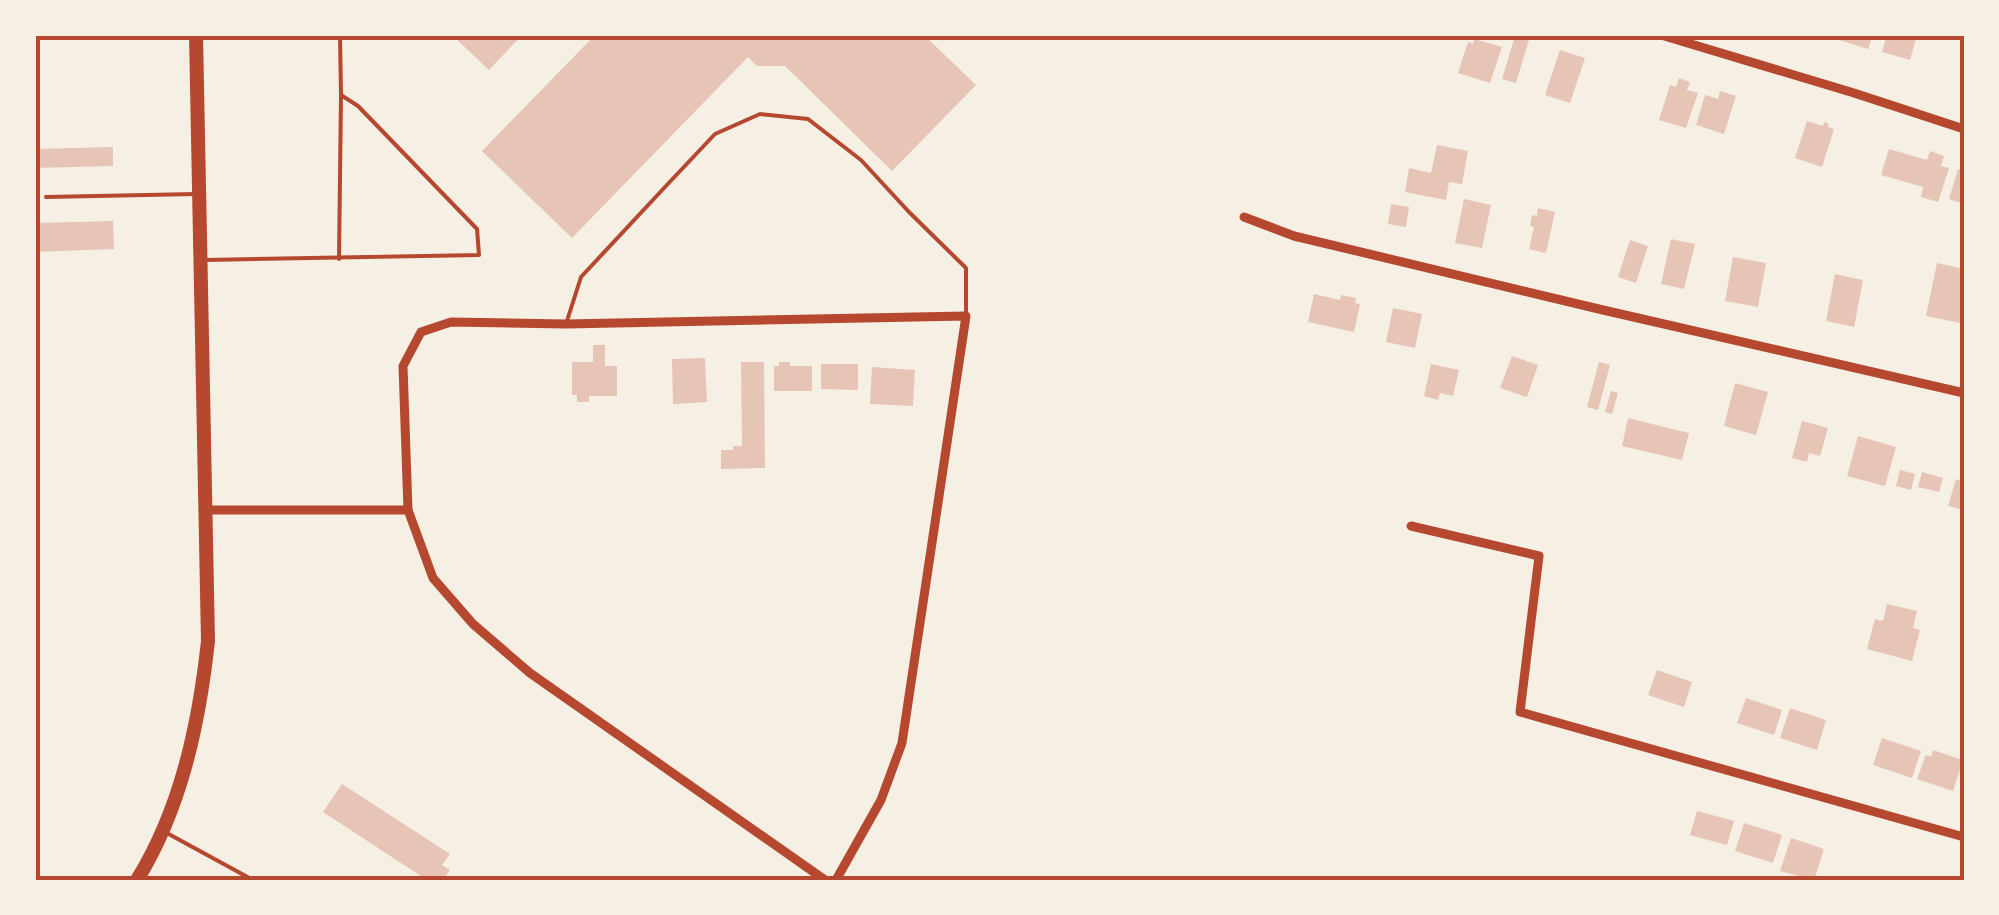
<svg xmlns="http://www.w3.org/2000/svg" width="1999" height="915" font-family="'IBM Plex Serif',serif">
	<rect width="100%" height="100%" fill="#f6efe4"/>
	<g fill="#e6c5b7">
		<path d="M 452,35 L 522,35 L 489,70 Z"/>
		<path d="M 595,35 L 924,35 L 976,85 L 892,171 L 785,66 L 757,66 L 748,57 L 572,238 L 482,151 Z"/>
		<path d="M 1841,35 L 1873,35 L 1868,49 L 1839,40 Z"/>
		<path d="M 1887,35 L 1917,35 L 1910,60 L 1882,52 Z"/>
		<path d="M 1515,36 L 1529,40 L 1516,83 L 1502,79 Z"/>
		<path d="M 1474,39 L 1502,47 L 1490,83 L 1458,73 L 1468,42 L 1473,44 Z"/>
		<path d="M 1560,50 L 1585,58 L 1570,103 L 1545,95 Z"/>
		<path d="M 1679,78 L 1690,82 L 1687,90 L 1698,93 L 1686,128 L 1659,120 L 1670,85 L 1676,87 Z"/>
		<path d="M 1720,91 L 1736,96 L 1724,134 L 1696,125 L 1705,95 L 1718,99 Z"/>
		<path d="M 1807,121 L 1823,126 L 1824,122 L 1829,124 L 1828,127 L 1834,129 L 1822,167 L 1795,158 Z"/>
		<path d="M 1437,145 L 1468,151 L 1462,184 L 1449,182 L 1446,200 L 1405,192 L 1409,168 L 1431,173 Z"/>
		<path d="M 113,147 L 113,166 L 35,168 L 35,149 Z"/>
		<path d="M 1889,149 L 1927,160 L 1930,151 L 1944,156 L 1941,166 L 1949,168 L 1938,202 L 1921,197 L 1923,187 L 1881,175 Z"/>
		<path d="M 1958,169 L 1964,171 L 1964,204 L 1949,199 Z"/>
		<path d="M 1464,199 L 1491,205 L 1482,248 L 1455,243 Z"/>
		<path d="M 1391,204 L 1409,207 L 1406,227 L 1388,224 Z"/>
		<path d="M 1538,208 L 1555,212 L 1546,253 L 1529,249 L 1534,227 L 1530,226 L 1532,215 L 1537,216 Z"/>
		<path d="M 113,221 L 114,249 L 35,252 L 35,223 Z"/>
		<path d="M 1671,239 L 1695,244 L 1684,289 L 1661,284 Z"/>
		<path d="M 1630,240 L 1648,246 L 1636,283 L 1618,277 Z"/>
		<path d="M 1733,257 L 1766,263 L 1758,307 L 1725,301 Z"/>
		<path d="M 1937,263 L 1964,269 L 1964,305 L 1960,323 L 1926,316 Z"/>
		<path d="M 1835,274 L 1863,280 L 1854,327 L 1826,321 Z"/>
		<path d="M 1314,294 L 1340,300 L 1341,295 L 1356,298 L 1355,303 L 1360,304 L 1354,332 L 1308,322 Z"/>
		<path d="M 1393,308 L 1422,314 L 1415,348 L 1386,342 Z"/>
		<path d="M 593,345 L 605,345 L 605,366 L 617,366 L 617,396 L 589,396 L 589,402 L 577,402 L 577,395 L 572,395 L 572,362 L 593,362 Z"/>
		<path d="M 1512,356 L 1538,365 L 1527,397 L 1500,388 Z"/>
		<path d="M 705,358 L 707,402 L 673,404 L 672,359 Z"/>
		<path d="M 741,362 L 764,362 L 765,468 L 721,469 L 721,450 L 733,450 L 733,446 L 742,446 Z"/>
		<path d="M 779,362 L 790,362 L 790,366 L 812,366 L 812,391 L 774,391 L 774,366 L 779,366 Z"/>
		<path d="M 1599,362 L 1610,365 L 1598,410 L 1587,407 Z"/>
		<path d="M 821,364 L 858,364 L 858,390 L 821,389 Z"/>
		<path d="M 1431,364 L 1459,370 L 1453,396 L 1440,393 L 1438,400 L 1424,396 Z"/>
		<path d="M 872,367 L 915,370 L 913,406 L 870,404 Z"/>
		<path d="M 1735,383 L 1768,392 L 1756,435 L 1724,426 Z"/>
		<path d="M 1611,391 L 1618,393 L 1612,414 L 1605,412 Z"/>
		<path d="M 1628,418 L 1689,433 L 1682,460 L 1622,446 Z"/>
		<path d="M 1802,421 L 1828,428 L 1820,456 L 1809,453 L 1807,462 L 1792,458 Z"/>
		<path d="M 1858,436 L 1896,447 L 1885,486 L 1847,476 Z"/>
		<path d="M 1900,470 L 1915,474 L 1911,490 L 1896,486 Z"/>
		<path d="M 1922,472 L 1943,478 L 1939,492 L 1918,487 Z"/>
		<path d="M 1956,479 L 1964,482 L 1964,510 L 1948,506 Z"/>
		<path d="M 1887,604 L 1917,611 L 1913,628 L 1920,630 L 1912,661 L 1867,649 L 1875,619 L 1883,621 Z"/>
		<path d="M 1657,670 L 1692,682 L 1684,707 L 1648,695 Z"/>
		<path d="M 1746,698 L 1782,710 L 1774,735 L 1737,723 Z"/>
		<path d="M 1790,708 L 1826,720 L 1817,750 L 1780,738 Z"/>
		<path d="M 1882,738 L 1921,751 L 1912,778 L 1873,765 Z"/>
		<path d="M 1933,750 L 1963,760 L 1953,791 L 1917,779 L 1926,755 L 1931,757 Z"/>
		<path d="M 342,784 L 450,854 L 442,865 L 450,870 L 443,880 L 427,880 L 323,812 Z"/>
		<path d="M 1697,811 L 1734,821 L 1727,845 L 1690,835 Z"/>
		<path d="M 1744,823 L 1782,835 L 1773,863 L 1735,851 Z"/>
		<path d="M 1791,838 L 1824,849 L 1814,880 L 1780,871 Z"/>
	</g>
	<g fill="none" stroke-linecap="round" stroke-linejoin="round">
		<g stroke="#b5482f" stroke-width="4">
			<path d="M 46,197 L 196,194"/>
			<path d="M 339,259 L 341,95"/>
			<path d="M 205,260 L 479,255 L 477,229 L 358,106 L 341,95 L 340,35"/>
			<path d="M 566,324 L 581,277 L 665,187 L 715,134 L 760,114 L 808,119 L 861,160 L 909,212 L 966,268 L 966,313"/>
			<path d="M 165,832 L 253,880"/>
		</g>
		<g stroke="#b5482f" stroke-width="9">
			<path d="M 1661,35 L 1854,93 L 1964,129"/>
			<path d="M 1244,217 L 1294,236 L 1603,310 L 1964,393"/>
			<path d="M 205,510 L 408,510"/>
			<path d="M 1411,526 L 1539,556 L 1520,712 L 1964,837"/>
			<path d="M 825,880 L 530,673 L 473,624 L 433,578 L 408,510 L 403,366 L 421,332 L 451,322 L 566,324 L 966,316 L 902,743 L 881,800 L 836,880"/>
		</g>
		<path stroke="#b5482f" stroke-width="14" d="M 137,880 C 181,809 199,724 208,641 L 196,35"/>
	</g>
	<rect width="1999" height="915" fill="none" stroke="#f6efe4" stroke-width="75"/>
	<rect x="38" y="38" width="1924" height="840" fill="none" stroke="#b5482f" stroke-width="4"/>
</svg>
